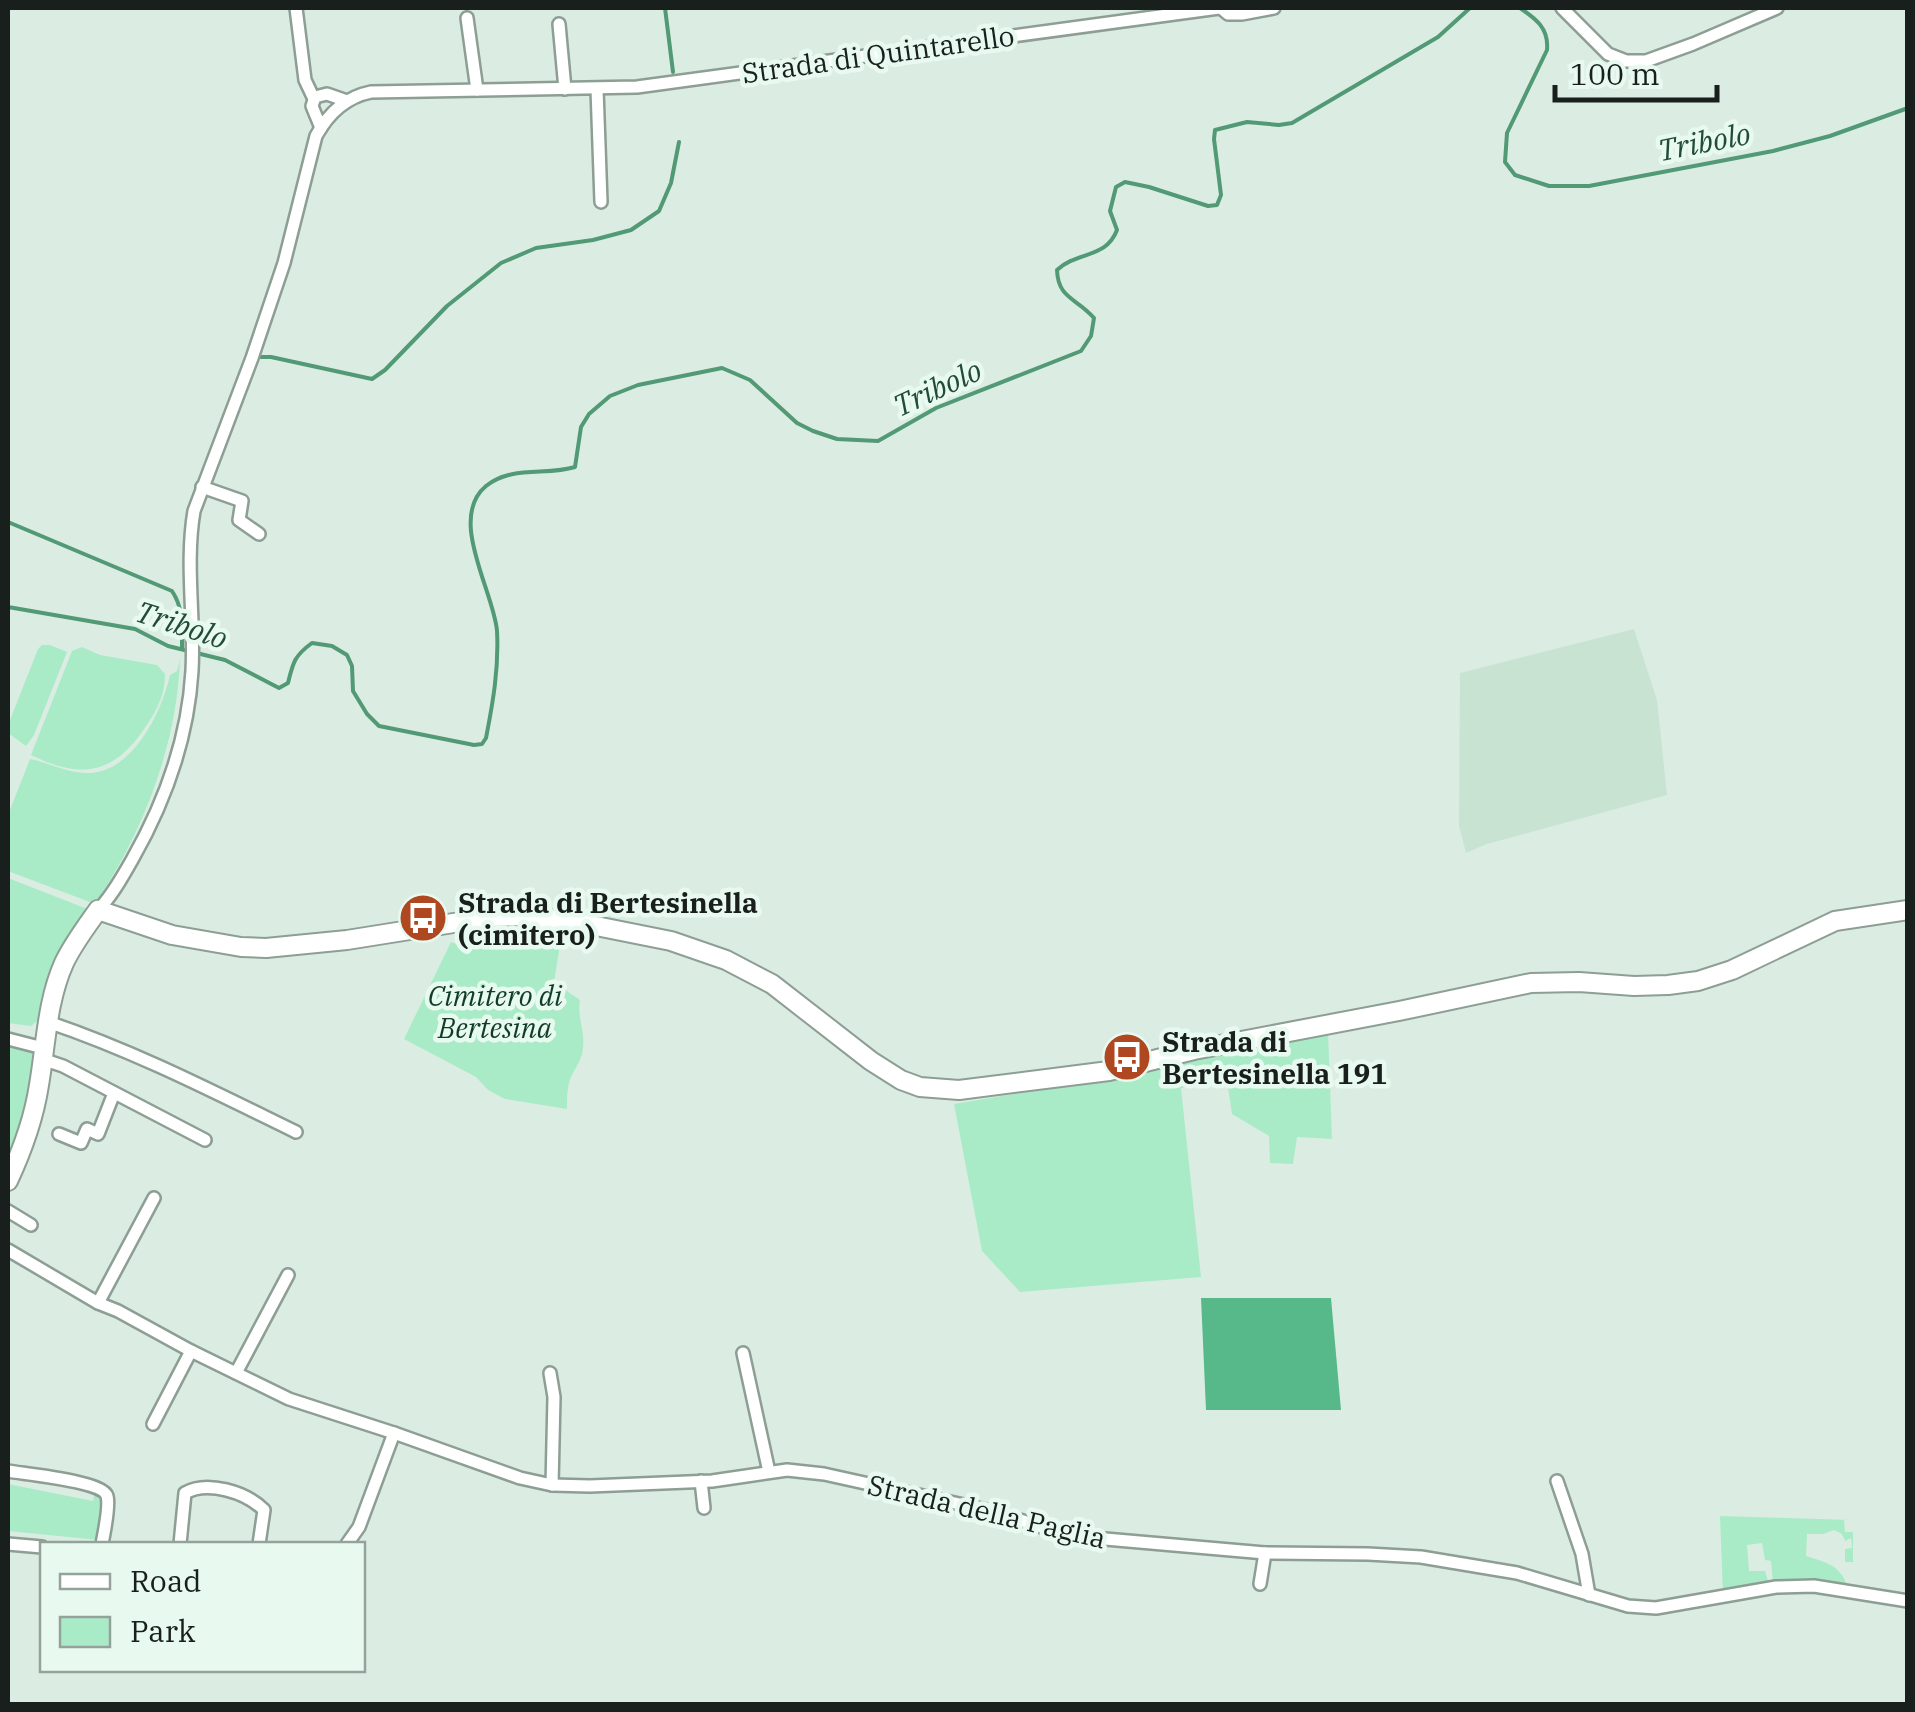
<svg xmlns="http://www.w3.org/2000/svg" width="1915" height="1712" font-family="'IBM Plex Serif',serif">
	<rect width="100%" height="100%" fill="#dbede2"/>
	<path fill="#c9e3d3" d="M 1634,629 L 1657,700 L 1667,795 L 1487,844 L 1466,853 L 1459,826 L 1460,673 Z"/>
	<g fill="#aaebc7">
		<path d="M 42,645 L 50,645 L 67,652 L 34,735 L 26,746 L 8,733 L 8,725 L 38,649 Z"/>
		<path d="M 82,647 L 100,655 L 157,665 L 165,674 C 165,697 155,714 142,732 C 111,776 78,778 31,755 L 72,651 Z"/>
		<path d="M 180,659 C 177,746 143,832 95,904 L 8,871 L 8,815 L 30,759 C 50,763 69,774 91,773 C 134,770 162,711 170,675 L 177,671 Z"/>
		<path d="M 8,878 L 90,910 L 54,965 L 37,1021 L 31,1026 L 8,1023 Z"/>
		<path d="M 514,923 L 563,927 L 554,982 L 580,1000 C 577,1019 585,1029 583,1048 C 582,1059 576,1067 571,1077 C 567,1086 567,1099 567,1109 L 505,1099 L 488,1090 L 476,1077 L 404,1039 L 451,942 L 472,950 L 482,929 L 513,928 Z"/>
		<path d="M 1328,1031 L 1332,1139 L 1297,1137 L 1293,1164 L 1270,1163 L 1269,1136 L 1232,1114 L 1227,1080 L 1181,1088 L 1201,1277 L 1020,1292 L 982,1251 L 954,1104 L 1178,1066 L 1200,1051 Z"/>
		<path d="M 8,1036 L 34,1044 C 43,1076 20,1130 8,1161 Z"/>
		<path d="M 8,1484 L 93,1501 L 95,1491 L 104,1497 L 99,1540 L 8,1531 Z"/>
		<path d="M 1720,1516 L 1853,1520 L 1844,1520 L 1845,1532 L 1853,1532 L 1853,1562 L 1845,1562 L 1845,1549 L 1852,1548 L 1851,1538 L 1845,1541 L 1842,1534 L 1834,1530 L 1823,1534 L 1807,1534 L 1806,1556 C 1825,1562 1840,1565 1847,1585 L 1816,1582 L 1773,1583 L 1771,1561 L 1765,1560 L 1762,1543 L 1747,1545 L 1749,1571 L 1765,1571 L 1769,1584 L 1723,1595 Z"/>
	</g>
	<path fill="#57b989" d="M 1201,1298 L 1331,1298 L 1341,1410 L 1206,1410 Z"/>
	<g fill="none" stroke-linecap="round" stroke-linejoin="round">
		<g stroke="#529976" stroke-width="4">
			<path d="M 665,8 L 673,72"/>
			<path d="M 1520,8 C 1536,19 1549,28 1547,50 L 1507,133 L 1505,162 L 1515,175 L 1549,186 L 1589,186 L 1773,151 L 1830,136 L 1908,108"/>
			<path d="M 261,357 L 271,357 L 372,379 L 385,370 L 447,306 L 501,263 L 536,248 L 593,240 L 631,230 L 659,211 L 671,183 L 679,142"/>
			<path d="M 8,522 L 172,591 C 184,609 182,628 182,648"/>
			<path d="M 8,607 L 135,629 L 168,646 L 225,660 L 279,688 L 288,683 C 293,663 294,656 312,643 L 332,646 L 347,655 L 352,666 L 353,691 L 367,714 L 379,726 L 474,745 L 482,744 L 486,738 C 493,702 499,668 497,631 C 494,592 447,518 486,486 C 512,465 546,476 575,467 L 581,427 L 589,414 L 610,396 L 638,385 L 722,368 L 750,380 L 797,423 L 813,431 L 837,439 L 878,441 L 936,408 L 1081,351 L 1091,336 L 1094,318 C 1077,298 1058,299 1057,270 C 1077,251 1106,259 1117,230 L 1110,211 L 1116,187 L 1125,182 L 1149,187 L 1208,206 L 1217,205 L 1221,195 L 1214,139 L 1215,130 L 1247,122 L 1279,125 L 1292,123 L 1438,37 L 1470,8"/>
		</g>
		<g stroke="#8d9e94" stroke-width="16">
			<g id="street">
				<path d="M 296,8 L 305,80 L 314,99"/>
				<path d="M 1221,8 L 1228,14 L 1242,14 L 1274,8"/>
				<path d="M 1562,8 L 1608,54 L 1626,61 L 1646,61 L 1693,44 L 1777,8"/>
				<path d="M 467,18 L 477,90"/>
				<path d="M 559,24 L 565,89"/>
				<path d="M 597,89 L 601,202"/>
				<path d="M 321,128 L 312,106 L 315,97 L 327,94 L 347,101"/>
				<path d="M 202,487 L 242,501 L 239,520 L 259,534"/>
				<path d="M 98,910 C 112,896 122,877 132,860 C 165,802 188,738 192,671 C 195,618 185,564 194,511 L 252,358 L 284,263 L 316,136 C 328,114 346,97 371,92 L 637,87 L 1219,8"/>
				<path d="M 48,1022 C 134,1051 214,1092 296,1132"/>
				<path d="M 8,1039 L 43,1048"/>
				<path d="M 42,1059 L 63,1066 L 205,1140"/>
				<path d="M 59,1134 L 81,1143 L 87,1129 L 98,1134 L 114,1093"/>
				<path d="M 8,1211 L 31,1225"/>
				<path d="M 8,1250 L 98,1303 L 118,1311 L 191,1351 L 289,1399 L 394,1433 L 520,1478 L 552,1485 L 590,1486 L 712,1481 L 787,1470 L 824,1474 L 991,1511 L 1071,1536 L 1265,1553 L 1368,1554 L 1421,1557 L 1517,1573 L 1628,1606 L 1656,1608 L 1776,1587 L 1814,1586 L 1908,1601"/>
				<path d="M 98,1303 L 154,1198"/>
				<path d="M 743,1353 L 769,1472"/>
				<path d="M 236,1373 L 288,1275"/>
				<path d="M 550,1373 L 554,1397 L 552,1485"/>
				<path d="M 153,1424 L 191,1351"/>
				<path d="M 8,1471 C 24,1474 103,1481 107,1496 C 110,1506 104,1533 102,1544"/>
				<path d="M 701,1481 L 704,1508"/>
				<path d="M 1557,1481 L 1582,1554 L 1589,1595"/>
				<path d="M 8,1544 L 42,1547"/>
				<path d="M 180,1544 L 185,1493 C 207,1480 246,1492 264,1510 L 259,1544"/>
				<path d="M 347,1544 L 359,1527 L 394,1433"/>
				<path d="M 1260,1584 L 1265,1553"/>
			</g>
		</g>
		<g stroke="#8d9e94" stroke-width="22">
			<path id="secondary" d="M 8,1181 C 22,1151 34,1118 39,1085 C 46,1044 47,1001 64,963 C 73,944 86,927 98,910 L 172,935 L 241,947 L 266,948 L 347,940 L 491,917 L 528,916 L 591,925 L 671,941 L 726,960 L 772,984 L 871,1061 L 901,1080 L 920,1087 L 959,1090 L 1109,1071 L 1194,1050 L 1399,1011 L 1531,983 L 1579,982 L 1634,986 L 1668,985 L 1698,981 L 1732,970 L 1835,921 L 1908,910"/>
		</g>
		<use href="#street" stroke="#fff" stroke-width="11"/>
		<use href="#secondary" stroke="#fff" stroke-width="18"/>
	</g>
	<defs>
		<g id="bus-disc" transform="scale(2.5)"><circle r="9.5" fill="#af4821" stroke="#e8faf0"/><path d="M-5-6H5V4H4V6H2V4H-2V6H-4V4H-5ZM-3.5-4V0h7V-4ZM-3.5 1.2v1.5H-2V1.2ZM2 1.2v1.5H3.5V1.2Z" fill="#fff"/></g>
	</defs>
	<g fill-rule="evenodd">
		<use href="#bus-disc" x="423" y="918"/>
		<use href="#bus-disc" x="1127" y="1057"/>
	</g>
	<g text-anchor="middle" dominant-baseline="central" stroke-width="9" stroke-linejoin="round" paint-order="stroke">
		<g font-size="28" fill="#191f1c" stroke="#e8faf0">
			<text transform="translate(878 54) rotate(-8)">Strada di Quintarello</text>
			<text transform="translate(987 1511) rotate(13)">Strada della Paglia</text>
		</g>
		<g font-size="28" font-weight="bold" fill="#191f1c" stroke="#e8faf0" text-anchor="start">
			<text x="458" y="902">Strada di Bertesinella<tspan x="458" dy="32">(cimitero)</tspan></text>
			<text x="1162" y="1041">Strada di<tspan x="1162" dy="32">Bertesinella 191</tspan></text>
		</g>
		<g font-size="28" font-style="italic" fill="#113c28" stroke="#e8faf0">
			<text x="495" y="995">Cimitero di<tspan x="495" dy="32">Bertesina</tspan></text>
		</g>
		<g font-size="30" font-style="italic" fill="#234c38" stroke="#e8faf0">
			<text transform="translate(1704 141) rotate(-11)">Tribolo</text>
			<text transform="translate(937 387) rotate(-25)">Tribolo</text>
			<text transform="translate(182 624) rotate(18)">Tribolo</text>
		</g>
	</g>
	<rect width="1915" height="1712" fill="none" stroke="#191f1c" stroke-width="20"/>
	<rect x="40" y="1542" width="325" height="130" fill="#e8faf0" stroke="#95a29b" stroke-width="2.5"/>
	<rect x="60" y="1574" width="50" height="15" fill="#ffffff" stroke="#95a29b" stroke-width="2.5"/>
	<text x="130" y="1592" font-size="30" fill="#191f1c">Road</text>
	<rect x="60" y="1617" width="50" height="30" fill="#aaebc7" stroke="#95a29b" stroke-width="2.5"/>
	<text x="130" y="1642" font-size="30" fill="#191f1c">Park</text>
	<path d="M1555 85v15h162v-15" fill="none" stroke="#191f1c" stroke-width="5"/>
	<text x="1570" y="85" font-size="30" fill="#191f1c" stroke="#e8faf0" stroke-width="8" paint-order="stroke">100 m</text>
</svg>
